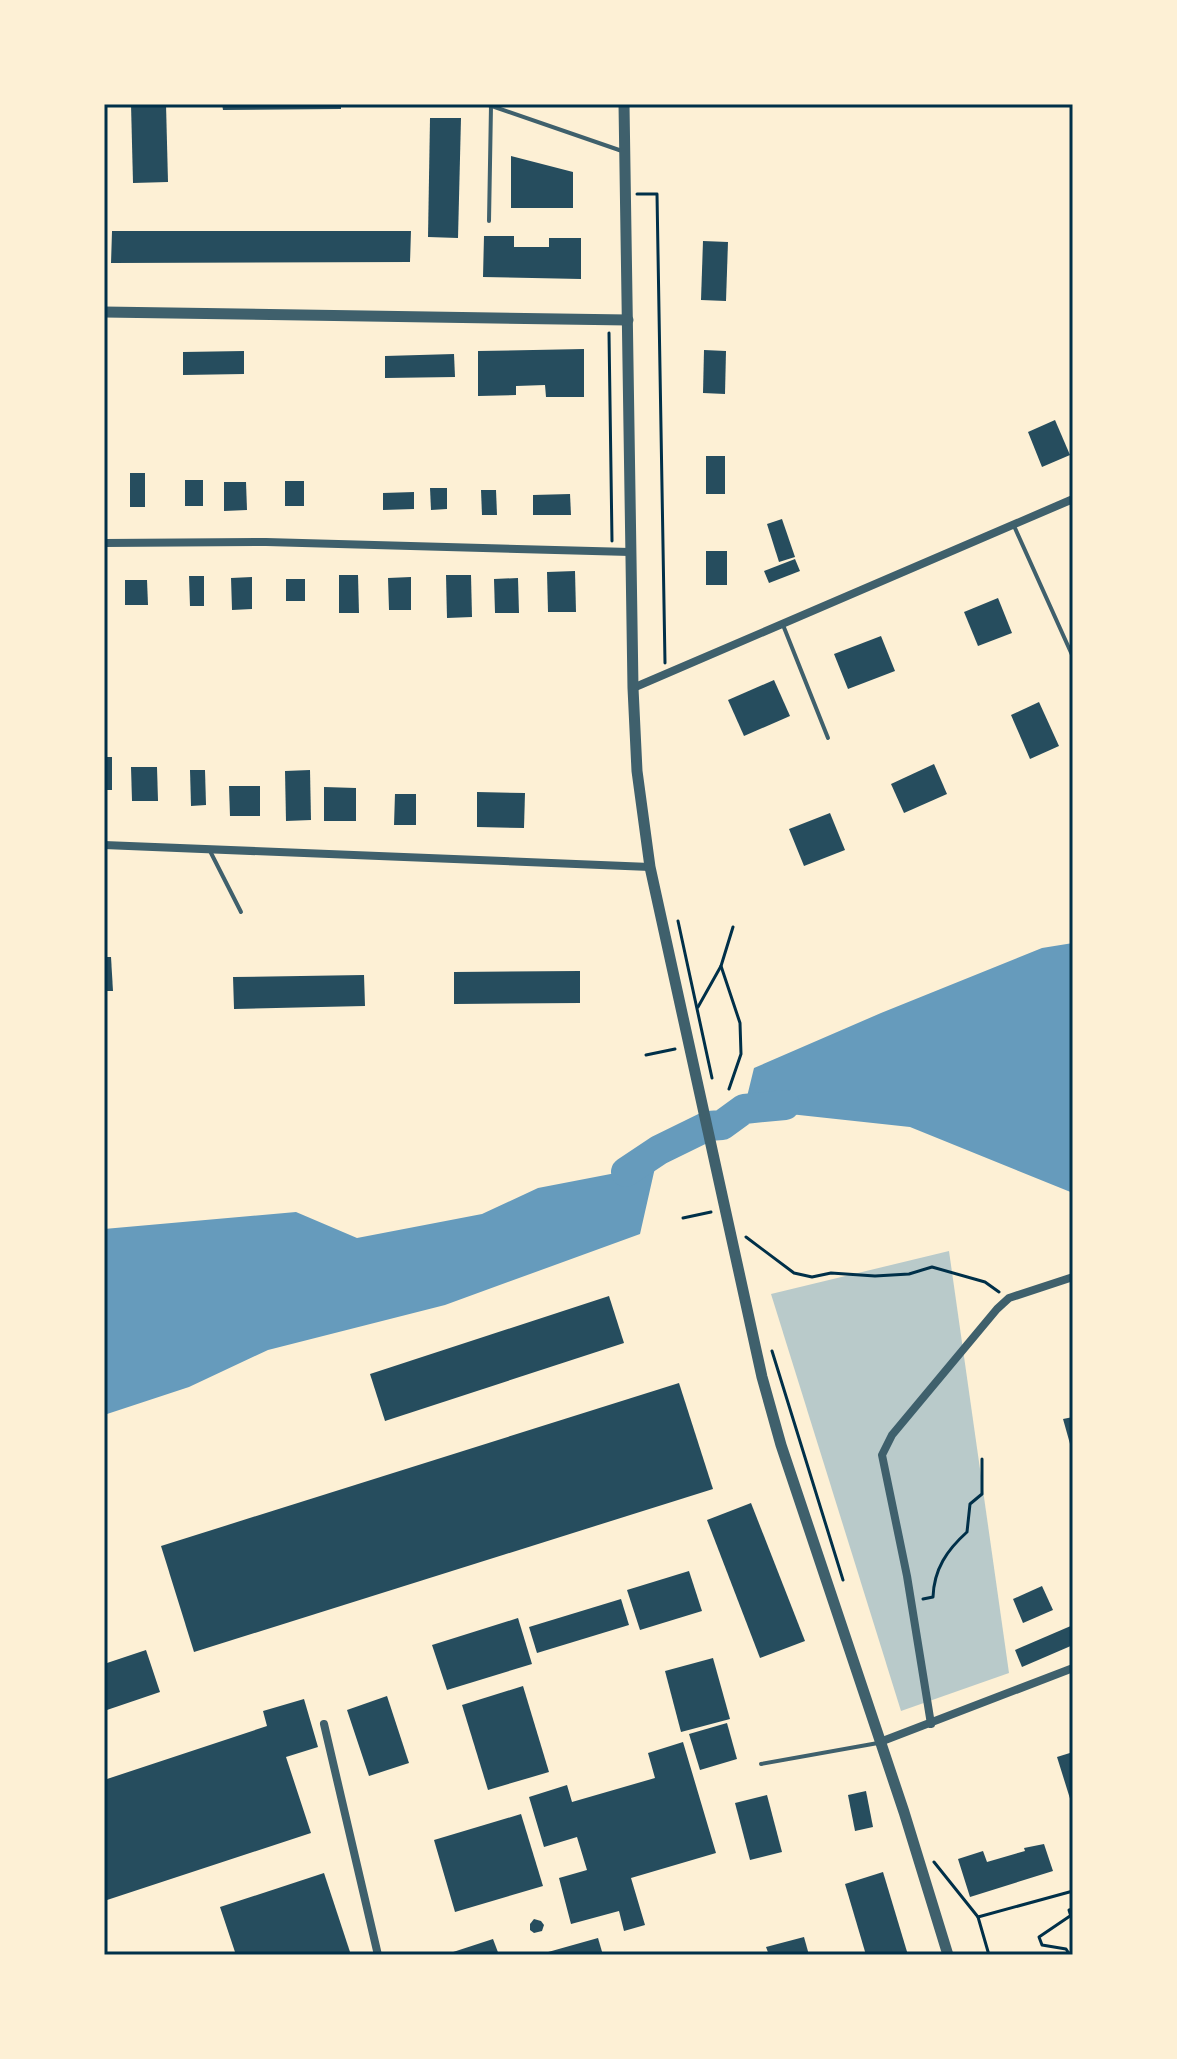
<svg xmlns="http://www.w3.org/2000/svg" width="1177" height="2059" font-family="Rubik,sans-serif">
	<rect width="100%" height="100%" fill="#fdf0d5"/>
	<path fill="#b9caca" d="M 949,1251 L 1009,1673 L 901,1711 L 771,1294 Z"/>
	<g fill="#669bbc">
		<path d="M 1073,943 L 1073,1193 L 910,1127 L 744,1109 L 754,1068 L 881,1013 L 1042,948 Z"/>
		<path d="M 659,1150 L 640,1234 L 445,1305 L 268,1350 L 189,1387 L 104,1415 L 104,1229 L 296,1212 L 357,1238 L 482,1214 L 538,1188 L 621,1172 Z"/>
	</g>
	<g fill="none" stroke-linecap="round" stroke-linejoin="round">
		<path stroke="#669bbc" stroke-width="30" d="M 626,1172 L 659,1150 L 708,1126 L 722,1125 L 744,1109 L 785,1105"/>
	</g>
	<g fill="#264d5e">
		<path d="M 131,104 L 166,104 L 168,182 L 133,183 Z"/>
		<path d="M 222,104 L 341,104 L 341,109 L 223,110 Z"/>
		<path d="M 430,118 L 461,118 L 458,238 L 428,237 Z"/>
		<path d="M 511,156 L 573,172 L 573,208 L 511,208 Z"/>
		<path d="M 112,231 L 411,231 L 410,262 L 111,263 Z"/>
		<path d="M 484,236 L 514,236 L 514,247 L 549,247 L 549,238 L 581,238 L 581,279 L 483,277 Z"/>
		<path d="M 703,241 L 728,242 L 726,301 L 701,300 Z"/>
		<path d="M 584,349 L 584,397 L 546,397 L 545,385 L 516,386 L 516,395 L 478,396 L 478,351 Z"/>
		<path d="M 704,350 L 726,351 L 725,394 L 703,393 Z"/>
		<path d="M 244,351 L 244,374 L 183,375 L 183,352 Z"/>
		<path d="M 454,354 L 455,377 L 385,378 L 385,356 Z"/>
		<path d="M 1055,420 L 1070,455 L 1042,467 L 1028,432 Z"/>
		<rect x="706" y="456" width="19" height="38"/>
		<rect x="130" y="473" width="15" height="34"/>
		<rect x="185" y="480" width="18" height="26"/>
		<rect x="285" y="481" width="19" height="25"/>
		<path d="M 224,482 L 246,482 L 247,510 L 224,511 Z"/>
		<path d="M 430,488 L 447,488 L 447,509 L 431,510 Z"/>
		<path d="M 481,490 L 496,490 L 497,515 L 482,515 Z"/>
		<path d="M 414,492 L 414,509 L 383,510 L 383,493 Z"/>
		<path d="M 570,494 L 571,515 L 533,515 L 533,495 Z"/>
		<path d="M 782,519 L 795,557 L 779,562 L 767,524 Z"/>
		<rect x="706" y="551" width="21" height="34"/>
		<path d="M 795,559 L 800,571 L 769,583 L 764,571 Z"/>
		<path d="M 575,571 L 576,612 L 548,612 L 547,572 Z"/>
		<path d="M 339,575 L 358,575 L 359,613 L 339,613 Z"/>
		<path d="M 446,575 L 471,575 L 472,617 L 447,618 Z"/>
		<path d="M 189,576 L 204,576 L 204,606 L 190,606 Z"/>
		<path d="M 252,577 L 252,609 L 232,610 L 231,578 Z"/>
		<path d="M 411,577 L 411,610 L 389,610 L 388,578 Z"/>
		<path d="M 518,578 L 519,613 L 495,613 L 494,579 Z"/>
		<rect x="286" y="579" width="19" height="22"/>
		<path d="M 125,580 L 147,580 L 148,605 L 125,605 Z"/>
		<rect x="104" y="583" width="3" height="27"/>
		<path d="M 998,598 L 1012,633 L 978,646 L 964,612 Z"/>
		<path d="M 881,636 L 895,671 L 848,689 L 834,654 Z"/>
		<path d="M 774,680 L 790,716 L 744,736 L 728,700 Z"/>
		<path d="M 1039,702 L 1059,746 L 1030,759 L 1011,715 Z"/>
		<rect x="104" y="757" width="8" height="33"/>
		<path d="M 934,764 L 947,794 L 904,813 L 891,784 Z"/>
		<path d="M 131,767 L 157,767 L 158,801 L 132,801 Z"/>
		<path d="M 190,770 L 205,770 L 206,805 L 191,806 Z"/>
		<path d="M 310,770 L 311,820 L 286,821 L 285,771 Z"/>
		<path d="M 229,786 L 260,786 L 260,816 L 230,816 Z"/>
		<path d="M 324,787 L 356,788 L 356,821 L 324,821 Z"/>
		<path d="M 477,792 L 525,793 L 524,828 L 477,827 Z"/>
		<path d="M 395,794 L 416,794 L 416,825 L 394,825 Z"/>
		<path d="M 830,813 L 845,850 L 804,866 L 789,829 Z"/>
		<path d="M 104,957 L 111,957 L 113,991 L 104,991 Z"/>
		<path d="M 580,971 L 580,1003 L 454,1004 L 454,972 Z"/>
		<path d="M 364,975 L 365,1006 L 234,1009 L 233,977 Z"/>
		<path d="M 609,1296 L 624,1343 L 385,1421 L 370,1374 Z"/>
		<path d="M 679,1383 L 713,1489 L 194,1652 L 161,1546 Z"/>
		<path d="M 1073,1417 L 1073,1451 L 1072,1451 L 1063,1419 Z"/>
		<path d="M 751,1503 L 805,1641 L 760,1658 L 707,1520 Z"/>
		<path d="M 689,1571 L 702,1611 L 640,1630 L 627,1590 Z"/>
		<path d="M 1042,1586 L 1053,1610 L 1023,1623 L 1013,1599 Z"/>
		<path d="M 621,1599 L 629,1625 L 537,1653 L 529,1627 Z"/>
		<path d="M 518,1618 L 532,1664 L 447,1690 L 432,1645 Z"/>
		<path d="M 1073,1625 L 1073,1645 L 1022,1667 L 1015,1650 Z"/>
		<path d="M 146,1650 L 160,1692 L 104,1711 L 104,1664 Z"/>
		<path d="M 713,1658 L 730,1719 L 681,1732 L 665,1671 Z"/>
		<path d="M 523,1686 L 549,1772 L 488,1790 L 462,1705 Z"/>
		<path d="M 387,1696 L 409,1763 L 369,1776 L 347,1710 Z"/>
		<path d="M 304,1699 L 318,1747 L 286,1757 L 311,1833 L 104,1901 L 104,1780 L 267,1726 L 263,1711 Z"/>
		<path d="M 727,1723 L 737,1759 L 700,1770 L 689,1734 Z"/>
		<path d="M 683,1742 L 716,1853 L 631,1878 L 645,1925 L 624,1931 L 619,1911 L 571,1924 L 559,1878 L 587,1870 L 577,1837 L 544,1847 L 529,1797 L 567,1785 L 572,1802 L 655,1778 L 648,1753 Z"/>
		<path d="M 1073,1752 L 1073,1805 L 1072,1805 L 1057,1757 Z"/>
		<path d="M 866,1791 L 873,1827 L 855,1831 L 848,1795 Z"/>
		<path d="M 767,1795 L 782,1852 L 750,1860 L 735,1803 Z"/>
		<path d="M 521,1814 L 543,1886 L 455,1912 L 434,1840 Z"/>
		<path d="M 1044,1844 L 1053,1871 L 970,1897 L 958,1859 L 983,1851 L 987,1862 L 1025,1851 L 1024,1848 Z"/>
		<path d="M 883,1872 L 908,1955 L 866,1955 L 845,1884 Z"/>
		<path d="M 324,1873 L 351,1955 L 236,1955 L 220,1907 Z"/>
		<path d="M 534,1919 L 541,1921 L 544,1925 L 542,1931 L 534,1933 L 530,1930 L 530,1924 Z"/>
		<path d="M 804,1937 L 809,1955 L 769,1955 L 766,1947 Z"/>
		<path d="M 598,1938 L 603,1955 L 542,1955 L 541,1954 Z"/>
		<path d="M 493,1939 L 499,1955 L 447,1955 L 447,1954 Z"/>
	</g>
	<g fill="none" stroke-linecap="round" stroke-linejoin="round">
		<g stroke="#003049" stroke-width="3">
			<path d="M 637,194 L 657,194 L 665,663"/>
			<path d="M 609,333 L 612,541"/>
			<path d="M 678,921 L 712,1078"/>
			<path d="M 698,1007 L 721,966"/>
			<path d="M 646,1055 L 675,1049"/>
			<path d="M 729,1089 L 741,1054 L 740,1023 L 721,966 L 733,927"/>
			<path d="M 683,1218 L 711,1212"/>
			<path d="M 746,1237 L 794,1273 L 812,1277 L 831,1273 L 875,1276 L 909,1274 L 932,1267 L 985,1282 L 999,1292"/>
			<path d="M 772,1351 L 843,1580"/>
			<path d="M 923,1599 L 933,1597 C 934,1569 947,1550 967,1532 L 970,1504 L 982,1494 L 982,1459"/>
			<path d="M 934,1862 L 978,1917 L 1073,1891"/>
			<path d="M 1073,1909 L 1069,1910 L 1073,1923"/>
			<path d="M 978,1917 L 989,1955"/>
			<path d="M 1070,1955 L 1066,1949 L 1042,1945 L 1039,1937 L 1070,1916"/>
		</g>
		<g stroke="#3f606c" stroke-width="4">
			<path d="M 486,104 L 622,151"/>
			<path d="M 489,221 L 491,106"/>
			<path d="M 1014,526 L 1073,657"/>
			<path d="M 783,625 L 828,738"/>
			<path d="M 210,851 L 241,912"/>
			<path d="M 761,1764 L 878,1743"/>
		</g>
		<g stroke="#3f606c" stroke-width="8">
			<path d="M 104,543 L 266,542 L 630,552"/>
			<path d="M 633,688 L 1073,499"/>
			<path d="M 104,845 L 650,867"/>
			<path d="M 324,1724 L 378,1955"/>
			<path d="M 931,1724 L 907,1576 L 882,1455 L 892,1435 L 997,1309 L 1009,1298 L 1073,1277"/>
			<path d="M 880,1742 L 1073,1668"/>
		</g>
		<g stroke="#3f606c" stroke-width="11">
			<path d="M 624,104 L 633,688 L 637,771 L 650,867 L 762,1377 L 781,1445 L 904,1812 L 948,1955"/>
			<path d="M 104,312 L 628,320"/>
		</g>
	</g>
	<rect width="1177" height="2059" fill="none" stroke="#fdf0d5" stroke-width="212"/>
	<rect x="106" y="106" width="965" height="1847" fill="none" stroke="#003049" stroke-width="3"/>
</svg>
